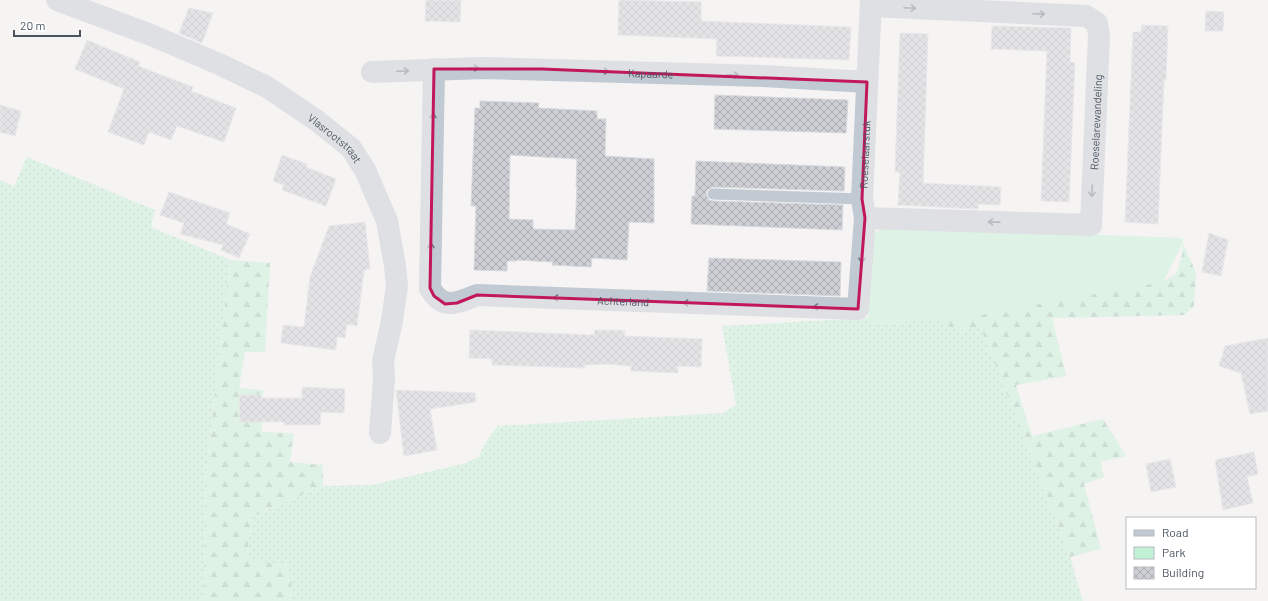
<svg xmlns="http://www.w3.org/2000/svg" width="1268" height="601" font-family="Barlow,sans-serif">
	<defs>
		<pattern id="grass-dots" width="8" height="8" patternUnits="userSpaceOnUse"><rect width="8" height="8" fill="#c2f1d5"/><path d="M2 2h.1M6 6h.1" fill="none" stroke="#a0c6b0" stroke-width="1.8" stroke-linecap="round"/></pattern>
		<pattern id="forest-firs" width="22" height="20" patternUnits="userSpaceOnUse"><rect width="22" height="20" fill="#c2f1d5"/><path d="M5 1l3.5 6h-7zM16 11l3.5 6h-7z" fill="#a0c6b0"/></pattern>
		<pattern id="building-cross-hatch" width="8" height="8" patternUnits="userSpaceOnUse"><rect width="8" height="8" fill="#cdcfd5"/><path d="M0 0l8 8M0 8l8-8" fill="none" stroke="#a8abb0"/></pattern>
	</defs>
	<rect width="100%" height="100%" fill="#f5f3f3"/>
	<g fill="url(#grass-dots)">
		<path d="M 27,157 L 155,210 L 151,227 L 230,260 L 205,481 L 204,601 L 0,601 L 0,180 L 14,186 Z"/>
		<path d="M 940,314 L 981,328 L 1070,557 L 1083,601 L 290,601 L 292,584 L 246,561 L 253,516 L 323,486 L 372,485 L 466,463 L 478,457 L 488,439 L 498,426 L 723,413 L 736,405 L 722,326 Z"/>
	</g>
	<g fill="url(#forest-firs)">
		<path d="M 1183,243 L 1196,273 L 1194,306 L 1184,315 L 1052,318 L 1066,376 L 1016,385 L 1032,436 L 1103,419 L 1126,456 L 1101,462 L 1104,477 L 1084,484 L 1101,549 L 1070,557 L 981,328 L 956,331 L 944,323 L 940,314 L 1162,282 L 1176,274 L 1182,255 Z"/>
		<path d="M 230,260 L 270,263 L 265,352 L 245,352 L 239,388 L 263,390 L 262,432 L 294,433 L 290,462 L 323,465 L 323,486 L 253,516 L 246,561 L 287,564 L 292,584 L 290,601 L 204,601 L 205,481 Z"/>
	</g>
	<path fill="#c2f1d5" d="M 884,227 L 1183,238 L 1183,243 L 1163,282 L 951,320 L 868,324 L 871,238 L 876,232 Z"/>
	<g fill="url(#building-cross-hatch)" stroke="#d7d9de" fill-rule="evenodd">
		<path d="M 426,0 L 461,0 L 460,22 L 425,21 Z"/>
		<path d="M 619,0 L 701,2 L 701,21 L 851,27 L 849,60 L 716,56 L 717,39 L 618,35 Z"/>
		<path d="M 189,8 L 213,13 L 202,43 L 179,33 Z"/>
		<path d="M 1206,11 L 1224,12 L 1223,31 L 1205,31 Z"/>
		<path d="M 1142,25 L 1168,26 L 1166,80 L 1164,80 L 1158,224 L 1125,222 L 1133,32 L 1141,32 Z"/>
		<path d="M 992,26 L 1071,28 L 1070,62 L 1075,63 L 1069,202 L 1041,201 L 1047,51 L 991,49 Z"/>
		<path d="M 900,33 L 928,34 L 923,183 L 1001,187 L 1000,205 L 978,204 L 978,209 L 898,205 L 900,172 L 895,172 Z"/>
		<path d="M 87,40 L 140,62 L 138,66 L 193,87 L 191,91 L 236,108 L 224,142 L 177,126 L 171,140 L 149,132 L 144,145 L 108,132 L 124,89 L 75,69 Z"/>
		<path d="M 715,95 L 848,100 L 846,133 L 714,129 Z"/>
		<path d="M 480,101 L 539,103 L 538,108 L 597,111 L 597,119 L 606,119 L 605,156 L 654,159 L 654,223 L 629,222 L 627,260 L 592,258 L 591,267 L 552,265 L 553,262 L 516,260 L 516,261 L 507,261 L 507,271 L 474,270 L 476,206 L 471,206 L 475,108 L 480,108 ZM 510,155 L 577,159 L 576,187 L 577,187 L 575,230 L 533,229 L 533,220 L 509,219 Z"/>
		<path d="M 0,105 L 21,111 L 15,136 L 0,132 Z"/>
		<path d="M 282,155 L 307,164 L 306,167 L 336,179 L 326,206 L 282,190 L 284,185 L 273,181 Z"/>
		<path d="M 696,161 L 845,167 L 844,191 L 713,187 L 707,190 L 706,194 L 709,200 L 713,201 L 843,205 L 842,230 L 691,224 L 692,196 L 695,196 Z"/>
		<path d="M 169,192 L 230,213 L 226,224 L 250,234 L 239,258 L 221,250 L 223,245 L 180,234 L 184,223 L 160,215 Z"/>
		<path d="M 365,222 L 370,269 L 364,270 L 357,326 L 347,324 L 345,338 L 337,337 L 336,350 L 281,343 L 283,325 L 304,327 L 310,277 L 329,226 Z"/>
		<path d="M 1209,233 L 1228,240 L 1221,276 L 1202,272 Z"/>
		<path d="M 709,258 L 841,262 L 840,296 L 707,291 Z"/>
		<path d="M 470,330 L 594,335 L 595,330 L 615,330 L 625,331 L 624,336 L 702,339 L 701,367 L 678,366 L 678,373 L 631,371 L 631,366 L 608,364 L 585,365 L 585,368 L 492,365 L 492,359 L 469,358 Z"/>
		<path d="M 1268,338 L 1268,411 L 1250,414 L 1241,373 L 1219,366 L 1225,346 Z"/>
		<path d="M 302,387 L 345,389 L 344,413 L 321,412 L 320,425 L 284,425 L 284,422 L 240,422 L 239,395 L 261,395 L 261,398 L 302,398 Z"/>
		<path d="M 396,390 L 475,393 L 476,402 L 430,409 L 437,450 L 404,456 Z"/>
		<path d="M 1254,452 L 1258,474 L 1247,477 L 1253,503 L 1223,510 L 1215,460 Z"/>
		<path d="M 1170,459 L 1176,487 L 1151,492 L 1146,464 Z"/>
	</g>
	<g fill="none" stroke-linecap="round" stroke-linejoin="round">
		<path stroke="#c1c9d2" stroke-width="11" d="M 713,194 L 862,199"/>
		<g stroke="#c1c9d2" stroke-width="22">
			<path id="s1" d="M 57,0 L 151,35 L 219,64 L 267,87 L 316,120 L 351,148 L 365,170 L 387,221 L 395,266 L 397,286 L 392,321 L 383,361 L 384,378 L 380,433"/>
			<path id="s2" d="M 372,72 L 484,68 L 763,76 L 867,82"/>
			<path id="s3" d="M 865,218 L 1091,225 L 1099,35 L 1097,23 L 1086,16 L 871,6"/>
			<path id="s4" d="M 430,288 C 443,311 457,303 477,295 L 858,309 L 865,218 L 862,199 L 871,0"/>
			<path d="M 430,288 L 434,69"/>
		</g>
	</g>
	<defs><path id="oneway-shaft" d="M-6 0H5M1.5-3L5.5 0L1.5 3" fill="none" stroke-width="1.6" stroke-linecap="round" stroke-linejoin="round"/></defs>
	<g stroke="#6e7883">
		<use href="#oneway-shaft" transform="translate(910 8) rotate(3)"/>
		<use href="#oneway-shaft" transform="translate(1039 14) rotate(2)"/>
		<use href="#oneway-shaft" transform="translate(473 68) rotate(-2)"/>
		<use href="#oneway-shaft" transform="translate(403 71) rotate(-3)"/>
		<use href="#oneway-shaft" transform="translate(603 71) rotate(2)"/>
		<use href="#oneway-shaft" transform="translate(733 75) rotate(1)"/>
		<use href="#oneway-shaft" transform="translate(433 119) rotate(-89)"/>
		<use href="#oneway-shaft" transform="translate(1092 191) rotate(93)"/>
		<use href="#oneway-shaft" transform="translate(994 222) rotate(-179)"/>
		<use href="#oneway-shaft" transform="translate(431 249) rotate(-89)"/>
		<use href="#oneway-shaft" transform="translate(862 257) rotate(94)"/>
		<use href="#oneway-shaft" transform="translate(559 298) rotate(-178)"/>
		<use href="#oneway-shaft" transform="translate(689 303) rotate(-178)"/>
		<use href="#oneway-shaft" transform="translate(819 307) rotate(-178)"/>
	</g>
	<path d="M0 0H1268V601H0ZM 434,69 L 542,69 L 867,82 L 862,199 L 865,218 L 858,309 L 477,295 L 457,303 L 445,304 L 434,296 L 430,288 Z" fill="#f5f3f3" fill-opacity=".55" fill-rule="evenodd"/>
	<path fill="none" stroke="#c2185b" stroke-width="3" stroke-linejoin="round" d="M 434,69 L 542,69 L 867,82 L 862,199 L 865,218 L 858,309 L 477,295 L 457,303 L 445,304 L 434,296 L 430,288 Z"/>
	<g text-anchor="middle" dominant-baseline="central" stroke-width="3.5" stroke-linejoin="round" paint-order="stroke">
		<g font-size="11" fill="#4a5561" stroke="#fff">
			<text stroke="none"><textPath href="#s2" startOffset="279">Kapaarde</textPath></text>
			<text stroke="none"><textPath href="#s3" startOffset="329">Roeselarewandeling</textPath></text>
			<text stroke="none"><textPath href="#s1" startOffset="313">Vlasrootstraat</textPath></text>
			<text stroke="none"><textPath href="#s4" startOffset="591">Roeselaarstuk</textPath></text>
			<text stroke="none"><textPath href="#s4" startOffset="201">Achterland</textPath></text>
		</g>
	</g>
	<rect x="1126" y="517" width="130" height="72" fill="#ffffff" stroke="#b7bbc0"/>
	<rect x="1134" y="530" width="20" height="6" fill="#c1c9d2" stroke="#b7bbc0"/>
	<text x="1162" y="537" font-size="12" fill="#4a5561">Road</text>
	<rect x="1134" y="547" width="20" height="12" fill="#c2f1d5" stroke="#b7bbc0"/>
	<text x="1162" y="557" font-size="12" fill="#4a5561">Park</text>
	<rect x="1134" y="567" width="20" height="12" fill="url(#building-cross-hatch)" stroke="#b7bbc0"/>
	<text x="1162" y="577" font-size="12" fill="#4a5561">Building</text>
	<path d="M14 30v6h66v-6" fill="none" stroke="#4a5561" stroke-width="2"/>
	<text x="20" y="30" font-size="12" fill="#4a5561" stroke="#ffffff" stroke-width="3" paint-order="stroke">20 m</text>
</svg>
